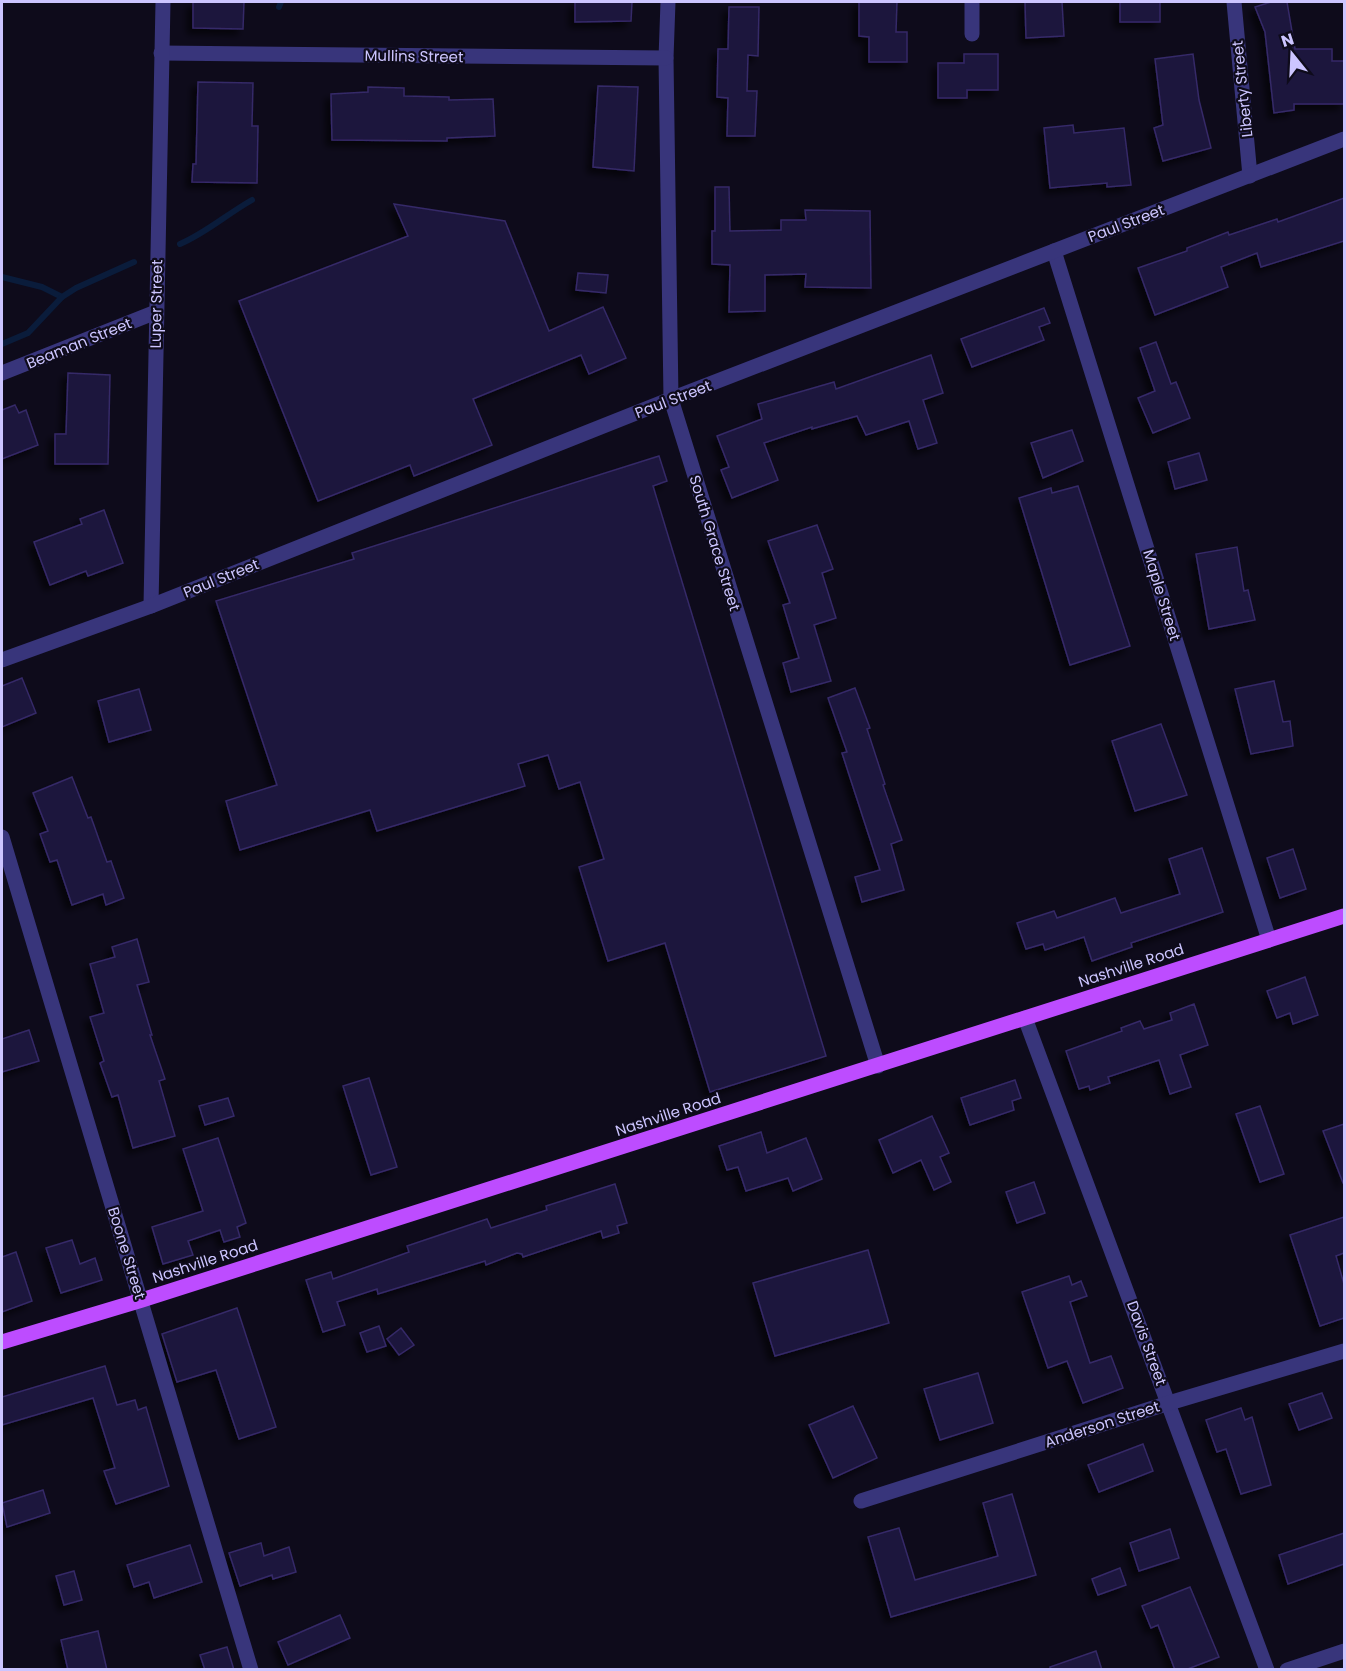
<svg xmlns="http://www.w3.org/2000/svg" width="1346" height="1671" font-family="Poppins,sans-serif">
	<defs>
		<filter id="shadow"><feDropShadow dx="-5.5" dy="5.5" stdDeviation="3" flood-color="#0009"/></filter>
	</defs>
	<rect width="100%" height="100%" fill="#0e0b1b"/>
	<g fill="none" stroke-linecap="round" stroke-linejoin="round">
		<g stroke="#0a1c3b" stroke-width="6">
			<path d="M 279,7 L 281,2"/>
			<path d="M 180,244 C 206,233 227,214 252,200"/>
			<path d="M 2,277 L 42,287 L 62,297"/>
			<path d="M 2,344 L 28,333 L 62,297 L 76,288 L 134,262"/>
		</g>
	</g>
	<g fill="#1e173c" stroke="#352968" stroke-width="1.5" filter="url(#shadow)">
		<path d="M 193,2 L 244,2 L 243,29 L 193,28 Z"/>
		<path d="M 575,2 L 632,2 L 631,21 L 575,22 Z"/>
		<path d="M 859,2 L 897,2 L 896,32 L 907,32 L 907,62 L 869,62 L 869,37 L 859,36 Z"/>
		<path d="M 1025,2 L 1062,2 L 1064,36 L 1026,38 Z"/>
		<rect x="1120" y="2" width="40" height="20"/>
		<path d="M 1271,2 L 1287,2 L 1295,49 L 1332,49 L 1332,61 L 1344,61 L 1344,104 L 1294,104 L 1294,110 L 1274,113 L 1265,32 L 1255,7 Z"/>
		<path d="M 729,7 L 759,7 L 758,56 L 748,55 L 747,91 L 757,91 L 755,136 L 727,136 L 728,98 L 717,97 L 718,49 L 728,49 Z"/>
		<path d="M 964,54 L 998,54 L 998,90 L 967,90 L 967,98 L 938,98 L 938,63 L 964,63 Z"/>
		<path d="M 1193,54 L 1199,100 L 1211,148 L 1163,161 L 1154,128 L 1163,125 L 1155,59 Z"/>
		<path d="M 198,82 L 253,83 L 252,126 L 258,126 L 257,183 L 192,182 L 193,164 L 196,164 Z"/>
		<path d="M 598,86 L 638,87 L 634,171 L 593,167 Z"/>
		<path d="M 368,87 L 404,88 L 404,96 L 449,97 L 449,100 L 493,99 L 495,136 L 447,138 L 447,141 L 332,140 L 331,94 L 368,92 Z"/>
		<path d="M 1073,125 L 1074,133 L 1124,128 L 1131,185 L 1107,187 L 1107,183 L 1050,188 L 1044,128 Z"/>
		<path d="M 715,187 L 729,187 L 730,231 L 781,230 L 781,220 L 806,220 L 805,210 L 870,211 L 871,288 L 805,287 L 806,274 L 765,275 L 765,311 L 729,312 L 730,265 L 712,264 L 712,231 L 715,231 Z"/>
		<path d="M 1344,198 L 1344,241 L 1261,267 L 1257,253 L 1221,267 L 1228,287 L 1155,315 L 1138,268 L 1187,251 L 1187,248 L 1228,232 L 1229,235 L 1277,219 L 1278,222 Z"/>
		<path d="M 394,204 L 505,221 L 549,331 L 603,307 L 626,358 L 589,374 L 581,355 L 473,399 L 492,445 L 414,476 L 410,465 L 318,501 L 239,301 L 408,236 Z"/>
		<path d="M 578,273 L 608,275 L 606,293 L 576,290 Z"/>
		<path d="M 1044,308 L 1050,323 L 1039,327 L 1044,340 L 972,367 L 961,339 Z"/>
		<path d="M 1156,342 L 1171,384 L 1176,382 L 1190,418 L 1153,433 L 1138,398 L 1155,391 L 1140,348 Z"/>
		<path d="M 931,355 L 943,393 L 923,400 L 937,443 L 918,449 L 909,421 L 866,435 L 857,416 L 812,429 L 812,427 L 764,443 L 778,480 L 732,498 L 721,470 L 729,467 L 717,436 L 762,419 L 758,404 L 834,382 L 836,389 Z"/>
		<path d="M 68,373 L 110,375 L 108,464 L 55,464 L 55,434 L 66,434 Z"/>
		<path d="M 15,405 L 19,413 L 26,410 L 38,445 L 2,459 L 2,410 Z"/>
		<path d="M 1072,430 L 1083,461 L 1043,478 L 1031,443 Z"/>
		<path d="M 1199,453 L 1207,480 L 1175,489 L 1168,462 Z"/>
		<path d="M 659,456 L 667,481 L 653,486 L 826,1056 L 710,1092 L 665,943 L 608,961 L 579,867 L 604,859 L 580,782 L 559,789 L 548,755 L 518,764 L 525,786 L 377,831 L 370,810 L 240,850 L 226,801 L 277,785 L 216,601 L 354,559 L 352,553 Z"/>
		<path d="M 1078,486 L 1130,646 L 1070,665 L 1019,498 L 1051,488 L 1052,493 Z"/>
		<path d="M 104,510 L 123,563 L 88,576 L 86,571 L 50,585 L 34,542 L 82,524 L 80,519 Z"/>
		<path d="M 817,525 L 833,569 L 822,573 L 836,618 L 814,625 L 831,681 L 791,692 L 783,663 L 799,658 L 783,605 L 790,603 L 768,541 Z"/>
		<path d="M 1237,547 L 1244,591 L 1248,590 L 1255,620 L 1209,629 L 1196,554 Z"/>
		<path d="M 22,678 L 36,713 L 2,727 L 2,686 Z"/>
		<path d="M 1274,681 L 1283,722 L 1290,721 L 1293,746 L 1251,754 L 1235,689 Z"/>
		<path d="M 855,688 L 870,728 L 867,729 L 885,784 L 883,785 L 902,840 L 891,844 L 904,890 L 862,902 L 855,877 L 880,870 L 842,753 L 847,752 L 828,698 Z"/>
		<path d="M 139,689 L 151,730 L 109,742 L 98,701 Z"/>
		<path d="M 1161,724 L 1187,795 L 1135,811 L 1112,741 Z"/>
		<path d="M 72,777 L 88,818 L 91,817 L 107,862 L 111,861 L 124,898 L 106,905 L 103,894 L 72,905 L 57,860 L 50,862 L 40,834 L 48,831 L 33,793 Z"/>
		<path d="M 1202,848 L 1223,912 L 1131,943 L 1132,947 L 1092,961 L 1084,937 L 1045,950 L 1043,944 L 1026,949 L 1017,923 L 1054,911 L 1057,918 L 1115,898 L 1121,913 L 1180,894 L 1169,859 Z"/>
		<path d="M 1293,849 L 1306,889 L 1280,898 L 1267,858 Z"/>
		<path d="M 137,939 L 149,982 L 137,985 L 152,1035 L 150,1035 L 165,1079 L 159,1081 L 175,1136 L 133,1148 L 118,1095 L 112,1097 L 100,1063 L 104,1061 L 90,1017 L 104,1013 L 90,964 L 115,957 L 112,947 Z"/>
		<path d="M 1305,977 L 1318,1015 L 1293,1024 L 1290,1013 L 1277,1018 L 1267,991 Z"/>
		<path d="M 1194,1004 L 1208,1045 L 1180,1055 L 1191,1087 L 1170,1094 L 1159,1060 L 1108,1077 L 1110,1083 L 1090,1090 L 1089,1086 L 1079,1089 L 1066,1051 L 1122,1031 L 1121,1028 L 1140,1021 L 1144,1029 L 1172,1020 L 1170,1013 Z"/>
		<path d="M 29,1030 L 39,1061 L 2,1072 L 2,1039 Z"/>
		<path d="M 369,1078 L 397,1167 L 371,1175 L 343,1086 Z"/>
		<path d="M 1015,1080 L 1021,1098 L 1012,1101 L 1014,1110 L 970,1125 L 961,1098 Z"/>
		<path d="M 228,1098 L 234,1116 L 205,1125 L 199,1106 Z"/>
		<path d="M 1260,1106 L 1284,1174 L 1260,1182 L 1236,1114 Z"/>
		<path d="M 932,1116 L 949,1153 L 940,1157 L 951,1182 L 934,1190 L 921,1160 L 893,1173 L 879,1140 Z"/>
		<path d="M 1344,1124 L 1344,1183 L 1343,1183 L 1323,1131 Z"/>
		<path d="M 761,1132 L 767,1153 L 806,1138 L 822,1179 L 793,1191 L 788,1178 L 746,1191 L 738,1167 L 727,1170 L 719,1146 Z"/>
		<path d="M 218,1138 L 246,1223 L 237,1227 L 240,1237 L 224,1242 L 220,1230 L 188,1241 L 193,1255 L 163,1264 L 152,1227 L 203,1211 L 183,1149 Z"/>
		<path d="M 1034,1182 L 1045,1213 L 1017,1223 L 1006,1192 Z"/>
		<path d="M 615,1184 L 627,1223 L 617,1226 L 619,1233 L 603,1238 L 601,1231 L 523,1257 L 522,1254 L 517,1253 L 486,1265 L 485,1261 L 378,1294 L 377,1289 L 337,1302 L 345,1325 L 323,1332 L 306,1280 L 331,1272 L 333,1279 L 409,1252 L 407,1246 L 487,1219 L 491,1228 L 547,1210 L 546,1206 Z"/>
		<path d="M 1344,1217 L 1344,1253 L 1336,1256 L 1344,1284 L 1344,1318 L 1320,1326 L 1290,1235 Z"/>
		<path d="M 72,1240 L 80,1264 L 95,1258 L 102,1280 L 61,1293 L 46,1248 Z"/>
		<path d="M 868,1250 L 889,1323 L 775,1356 L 753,1283 Z"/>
		<path d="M 16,1252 L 32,1301 L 2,1312 L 2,1257 Z"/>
		<path d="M 1069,1276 L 1072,1285 L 1081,1281 L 1087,1296 L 1070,1302 L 1090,1363 L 1111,1356 L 1123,1388 L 1083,1403 L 1067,1361 L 1048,1368 L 1022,1292 Z"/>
		<path d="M 237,1308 L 276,1427 L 239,1439 L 216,1370 L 177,1382 L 162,1334 Z"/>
		<path d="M 379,1326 L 386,1346 L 367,1352 L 360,1333 Z"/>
		<path d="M 401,1328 L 414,1345 L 399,1355 L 387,1339 Z"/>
		<path d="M 105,1366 L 117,1405 L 135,1400 L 138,1410 L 146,1407 L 169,1486 L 116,1504 L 104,1471 L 115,1468 L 93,1398 L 2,1425 L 2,1397 Z"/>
		<path d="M 978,1373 L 993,1423 L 940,1440 L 924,1389 Z"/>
		<path d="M 1322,1393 L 1332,1418 L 1299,1430 L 1289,1404 Z"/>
		<path d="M 853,1406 L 877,1458 L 833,1478 L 809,1425 Z"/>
		<path d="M 1241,1408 L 1245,1420 L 1252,1417 L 1271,1485 L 1241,1494 L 1226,1449 L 1217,1452 L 1206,1420 Z"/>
		<path d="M 1143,1444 L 1153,1471 L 1099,1492 L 1088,1465 Z"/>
		<path d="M 43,1490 L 50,1513 L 7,1527 L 2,1503 Z"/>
		<path d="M 1012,1494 L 1036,1575 L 891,1617 L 868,1537 L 899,1528 L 915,1580 L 998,1556 L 983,1503 Z"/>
		<path d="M 1170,1529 L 1179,1558 L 1139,1571 L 1130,1543 Z"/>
		<path d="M 1344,1533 L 1344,1564 L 1288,1584 L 1279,1555 Z"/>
		<path d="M 261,1543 L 264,1556 L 289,1547 L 296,1572 L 273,1579 L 272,1575 L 240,1586 L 229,1553 Z"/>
		<path d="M 190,1545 L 202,1582 L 154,1598 L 149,1582 L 134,1587 L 127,1565 Z"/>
		<path d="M 1120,1568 L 1126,1585 L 1098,1595 L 1092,1579 Z"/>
		<path d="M 74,1571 L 82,1600 L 64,1605 L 56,1576 Z"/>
		<path d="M 1190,1587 L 1219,1657 L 1185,1670 L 1175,1670 L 1158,1625 L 1151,1628 L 1142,1606 Z"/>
		<path d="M 340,1615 L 350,1638 L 288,1665 L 278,1642 Z"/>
		<path d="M 98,1631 L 107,1670 L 68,1670 L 61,1640 Z"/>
		<path d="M 227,1647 L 234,1670 L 205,1670 L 200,1655 Z"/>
		<path d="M 1096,1651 L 1102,1670 L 1050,1670 L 1050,1667 Z"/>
	</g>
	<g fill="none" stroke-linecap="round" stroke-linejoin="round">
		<g stroke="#38357b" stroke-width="15">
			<path d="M 668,2 L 666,58 L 671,399 L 878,1066"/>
			<path d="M 1234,2 L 1250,176"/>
			<path d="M 972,34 L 972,2"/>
			<path d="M 161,53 L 666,58"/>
			<path d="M 1054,251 L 1269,940"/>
			<path d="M 2,373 L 156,312"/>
			<path d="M 151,606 L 163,2"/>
			<path d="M 2,660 L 151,606 L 671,399 L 1344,139"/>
			<path d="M 2,837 L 251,1670"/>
			<path d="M 1025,1018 L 1267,1670"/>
			<path d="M 861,1501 L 1169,1403 L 1344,1351"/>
			<path d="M 1287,1670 L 1344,1651"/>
		</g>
		<path stroke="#bd4cff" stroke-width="15" d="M 2,1342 L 142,1300 L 1344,916"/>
	</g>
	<g text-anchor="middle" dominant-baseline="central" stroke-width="4.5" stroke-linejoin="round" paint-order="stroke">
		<g font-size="15" fill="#ccc5ff" stroke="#0e0b1b">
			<text transform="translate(414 56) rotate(1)">Mullins Street</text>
			<text transform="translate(1242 89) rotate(-96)">Liberty Street</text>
			<text transform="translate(1126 223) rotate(-21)">Paul Street</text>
			<text transform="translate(156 304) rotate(-89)">Luper Street</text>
			<text transform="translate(79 343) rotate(-22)">Beaman Street</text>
			<text transform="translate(673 399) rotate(-21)">Paul Street</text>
			<text transform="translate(715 543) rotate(73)">South Grace Street</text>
			<text transform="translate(221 578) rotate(-22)">Paul Street</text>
			<text transform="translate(1162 595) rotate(73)">Maple Street</text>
			<text transform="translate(1131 965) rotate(-18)">Nashville Road</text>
			<text transform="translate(668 1114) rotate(-18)">Nashville Road</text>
			<text transform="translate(127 1253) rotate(73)">Boone Street</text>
			<text transform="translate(205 1261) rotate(-18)">Nashville Road</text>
			<text transform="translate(1147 1343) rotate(70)">Davis Street</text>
			<text transform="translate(1102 1424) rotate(-18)">Anderson Street</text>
		</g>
	</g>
	<rect width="1346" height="1671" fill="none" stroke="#ccc5ff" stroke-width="6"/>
	<g transform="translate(1292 54) rotate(342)" stroke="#0e0b1b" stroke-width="4.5" paint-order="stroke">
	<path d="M0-4.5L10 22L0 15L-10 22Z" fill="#ccc5ff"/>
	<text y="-9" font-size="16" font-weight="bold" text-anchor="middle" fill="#ccc5ff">N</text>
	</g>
</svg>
